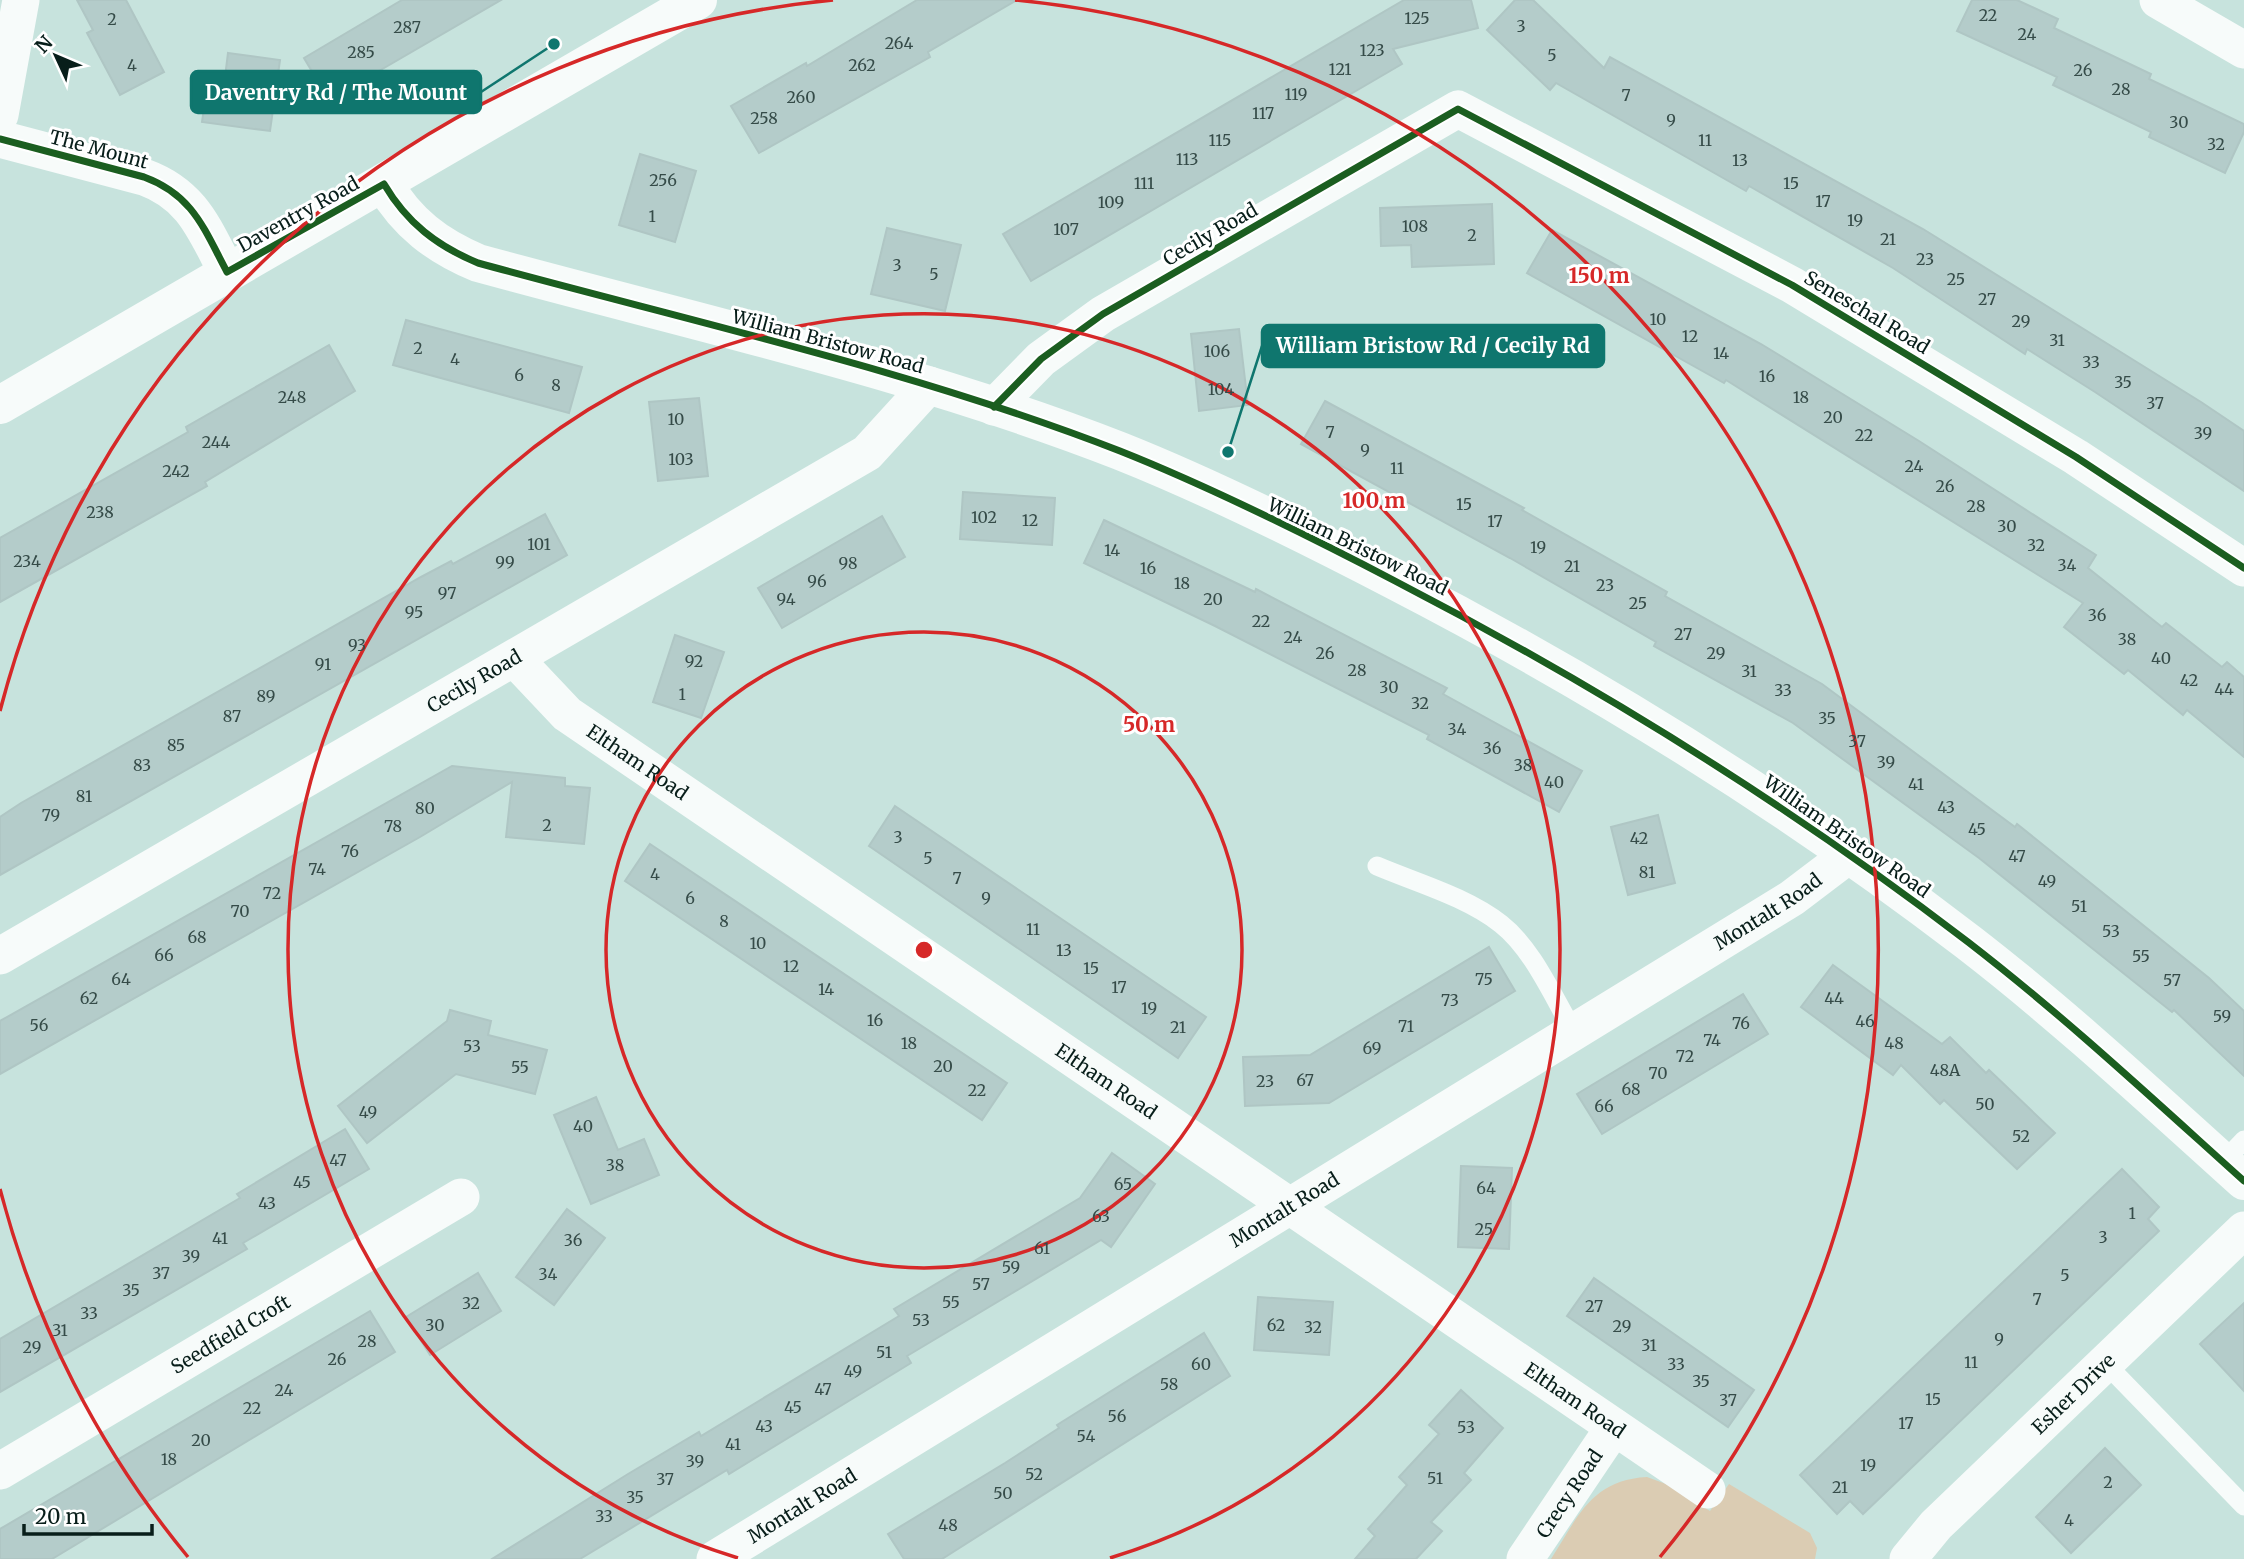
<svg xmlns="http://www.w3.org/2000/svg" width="2244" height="1559" font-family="Merriweather,serif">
	<rect width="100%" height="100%" fill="#c7e3dd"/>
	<path fill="#dbccb3" d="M 1647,1477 L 1666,1484 L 1710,1511 L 1729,1484 L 1810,1533 L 1817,1548 L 1815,1559 L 1551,1559 C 1578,1517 1591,1480 1647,1477 Z"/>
	<g fill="#b4ccca" stroke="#afc6c4" stroke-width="2">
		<path d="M 77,0 L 126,0 L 164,72 L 120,95 L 87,33 L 93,30 Z"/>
		<path d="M 402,0 L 501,0 L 329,100 L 304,58 Z"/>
		<path d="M 917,0 L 1017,0 L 928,52 L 930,57 L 759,153 L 731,106 L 806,63 L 807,66 Z"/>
		<path d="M 1404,0 L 1471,0 L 1478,28 L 1393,49 L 1402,64 L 1031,281 L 1003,234 Z"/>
		<path d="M 1515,0 L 1533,0 L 1604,68 L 1610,57 L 1923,229 L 2201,402 L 2244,431 L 2244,491 L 2095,392 L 2027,349 L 2025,354 L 1893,268 L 1749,186 L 1746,191 L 1556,83 L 1550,90 L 1487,30 Z"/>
		<path d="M 1972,0 L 2017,0 L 2058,19 L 2054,28 L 2151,74 L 2149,79 L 2244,124 L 2244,132 L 2225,173 L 2149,137 L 2151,132 L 2053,85 L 2057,77 L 1957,31 Z"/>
		<path d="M 228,53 L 280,60 L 270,131 L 202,122 L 209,75 L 225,77 Z"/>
		<path d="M 640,154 L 696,171 L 675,242 L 619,225 Z"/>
		<path d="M 1492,204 L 1494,264 L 1412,267 L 1411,245 L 1381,246 L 1380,208 Z"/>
		<path d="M 887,228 L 961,245 L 945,311 L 871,294 Z"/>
		<path d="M 1552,230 L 1761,344 L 1919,441 L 2096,555 L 2088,568 L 2162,627 L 2166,623 L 2222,667 L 2227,662 L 2244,677 L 2244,757 L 2187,710 L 2183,715 L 2128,670 L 2124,674 L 2064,627 L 2083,603 L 1726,380 L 1724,383 L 1527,273 Z"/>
		<path d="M 406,320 L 582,367 L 569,413 L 393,365 Z"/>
		<path d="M 1239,329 L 1248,405 L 1199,411 L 1191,334 Z"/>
		<path d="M 329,345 L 355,391 L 205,482 L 207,486 L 0,602 L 0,538 L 188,432 L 186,427 Z"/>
		<path d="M 699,398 L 708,476 L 658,481 L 649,402 Z"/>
		<path d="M 1325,401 L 1524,508 L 1522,510 L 1667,592 L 1665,596 L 1822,684 L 2015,827 L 2017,824 L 2209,978 L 2244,1011 L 2244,1076 L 2174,1010 L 2172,1012 L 1979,858 L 1793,723 L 1654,646 L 1656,642 L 1510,558 L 1301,444 Z"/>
		<path d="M 963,492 L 1055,498 L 1052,545 L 960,539 Z"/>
		<path d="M 545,514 L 567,555 L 0,875 L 0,817 L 21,803 L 421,577 L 451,561 L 453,564 Z"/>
		<path d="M 882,516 L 905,557 L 782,628 L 758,588 Z"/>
		<path d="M 1104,520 L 1255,592 L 1256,589 L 1447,688 L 1443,694 L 1582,771 L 1559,812 L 1427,739 L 1429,735 L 1215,626 L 1084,563 Z"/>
		<path d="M 675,635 L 724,652 L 701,718 L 653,702 Z"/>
		<path d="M 452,766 L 565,778 L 565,786 L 590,788 L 584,844 L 506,837 L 512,782 L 420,837 L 0,1074 L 0,1021 Z"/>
		<path d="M 895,806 L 1206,1017 L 1178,1058 L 869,846 Z"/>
		<path d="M 1658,815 L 1675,883 L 1628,895 L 1611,827 Z"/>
		<path d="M 650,844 L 1007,1083 L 982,1120 L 625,881 Z"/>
		<path d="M 1489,947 L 1515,991 L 1329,1103 L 1245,1106 L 1243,1057 L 1310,1055 Z"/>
		<path d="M 1833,965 L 1942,1044 L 1950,1037 L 1986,1073 L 1989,1070 L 2055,1133 L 2017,1169 L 1944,1100 L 1940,1104 L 1901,1065 L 1893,1075 L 1801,1007 Z"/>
		<path d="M 1743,994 L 1768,1034 L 1602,1134 L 1577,1094 Z"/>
		<path d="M 450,1010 L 491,1021 L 488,1035 L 547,1050 L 535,1094 L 456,1074 L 367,1143 L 338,1106 L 447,1021 Z"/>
		<path d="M 596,1097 L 618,1150 L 644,1139 L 659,1175 L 591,1204 L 554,1115 Z"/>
		<path d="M 345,1129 L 369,1169 L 243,1243 L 247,1249 L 0,1392 L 0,1339 L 240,1198 L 237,1194 Z"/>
		<path d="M 1112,1153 L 1155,1184 L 1111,1247 L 1101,1240 L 907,1356 L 911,1363 L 729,1474 L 727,1470 L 580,1559 L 492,1559 L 628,1474 L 699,1432 L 701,1436 L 899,1316 L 894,1309 L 1080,1198 Z"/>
		<path d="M 1461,1166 L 1512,1168 L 1509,1249 L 1458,1247 Z"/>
		<path d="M 2122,1169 L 2159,1207 L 2148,1219 L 2159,1231 L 1863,1514 L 1850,1501 L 1837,1514 L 1800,1475 Z"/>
		<path d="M 567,1209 L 605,1238 L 554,1305 L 516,1277 Z"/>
		<path d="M 478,1273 L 501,1311 L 430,1355 L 406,1317 Z"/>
		<path d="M 1594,1278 L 1754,1390 L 1728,1427 L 1567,1316 Z"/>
		<path d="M 1258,1297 L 1333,1302 L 1329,1355 L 1254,1350 Z"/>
		<path d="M 2244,1303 L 2244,1391 L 2200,1344 Z"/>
		<path d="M 370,1311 L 395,1352 L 52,1559 L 0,1559 L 0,1529 Z"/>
		<path d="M 1204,1333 L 1230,1376 L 942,1559 L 904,1559 L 888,1534 L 1005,1463 L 1059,1428 L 1057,1425 Z"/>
		<path d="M 1461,1390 L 1503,1428 L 1464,1473 L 1471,1480 L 1431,1522 L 1442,1531 L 1416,1559 L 1355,1559 L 1375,1536 L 1368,1529 L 1407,1485 L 1399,1477 L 1439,1434 L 1429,1425 Z"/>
		<path d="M 2105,1448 L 2141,1485 L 2071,1553 L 2036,1517 Z"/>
	</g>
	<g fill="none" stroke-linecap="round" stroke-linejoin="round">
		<g stroke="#f7fbfa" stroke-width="19">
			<path d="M 1377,866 C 1417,883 1467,897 1501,924 C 1533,949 1553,997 1574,1032"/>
			<path d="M 2223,1162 L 2244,1140"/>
			<path d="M 2105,1363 L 2244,1506"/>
		</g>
		<g stroke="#f7fbfa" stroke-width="37">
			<path d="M 2158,0 L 2244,50"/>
			<path d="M 0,115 L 21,0"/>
			<path d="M 0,139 L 144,177 C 193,195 204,229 227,272"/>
			<path d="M 994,407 L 1041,359 L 1103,314 L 1458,109 L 1792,285 L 2076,457 L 2244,568"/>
			<path id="s1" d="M 515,659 L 567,714 L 1707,1490"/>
			<path id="s2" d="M 0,956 L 867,453 L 929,385"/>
			<path id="s3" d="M 0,1471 L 461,1197"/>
			<path id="s4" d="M 715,1559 L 1792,898 L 1850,854"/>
			<path id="s5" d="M 1525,1559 L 1614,1427"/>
			<path id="s6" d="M 1908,1559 L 1936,1525 L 2244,1230"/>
		</g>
		<g stroke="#f7fbfa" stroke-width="38">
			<path d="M 384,184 C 407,223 437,246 478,263 C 693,322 912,370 1120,451 C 1213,488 1305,534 1395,581 C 1596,685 1788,804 1968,942 C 2064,1016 2154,1100 2244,1181"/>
			<path d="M 0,405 L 698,0"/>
		</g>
		<g stroke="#fff" stroke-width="11">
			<g id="cycleway">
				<path d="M 0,139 L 144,177 C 193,195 204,229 227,272 L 384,184 C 407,223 437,246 478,263 C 693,322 912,370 1120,451 C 1213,488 1305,534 1395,581 C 1596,685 1788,804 1968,942 C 2064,1016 2154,1100 2244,1181"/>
				<path d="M 994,407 L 1041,359 L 1103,314 L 1458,109 L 1792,285 L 2076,457 L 2244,568"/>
			</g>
		</g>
		<use href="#cycleway" stroke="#1b5e20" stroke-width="7"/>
	</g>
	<g fill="none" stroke="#d62828" stroke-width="3.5">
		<circle cx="924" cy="950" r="318"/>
		<path d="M738 1558A636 636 0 1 1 1110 1558"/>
		<path d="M188 1557A954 954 0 0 1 0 1189M0 711A954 954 0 0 1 833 0M1015 0A954 954 0 0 1 1660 1557"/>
	</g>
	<g text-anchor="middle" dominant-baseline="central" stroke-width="6" stroke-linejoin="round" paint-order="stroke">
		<g font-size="16" fill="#354b48">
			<text x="1988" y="15">22</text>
			<text x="1417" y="18">125</text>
			<text x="112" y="19">2</text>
			<text x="1521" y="26">3</text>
			<text x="407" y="27">287</text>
			<text x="2027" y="34">24</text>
			<text x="899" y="43">264</text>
			<text x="1372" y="50">123</text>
			<text x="361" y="52">285</text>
			<text x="1552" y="55">5</text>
			<text x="132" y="65">4</text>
			<text x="862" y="65">262</text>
			<text x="1340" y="69">121</text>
			<text x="2083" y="70">26</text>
			<text x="2121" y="89">28</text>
			<text x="1296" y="94">119</text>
			<text x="1626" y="95">7</text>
			<text x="801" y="97">260</text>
			<text x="1263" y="113">117</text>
			<text x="764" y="118">258</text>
			<text x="1671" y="120">9</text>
			<text x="2179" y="122">30</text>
			<text x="1220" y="140">115</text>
			<text x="1705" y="140">11</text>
			<text x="2216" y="144">32</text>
			<text x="1187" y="159">113</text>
			<text x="1740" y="160">13</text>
			<text x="663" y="180">256</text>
			<text x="1144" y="183">111</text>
			<text x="1791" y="183">15</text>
			<text x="1823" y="201">17</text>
			<text x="1111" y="202">109</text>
			<text x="652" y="216">1</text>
			<text x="1855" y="220">19</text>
			<text x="1415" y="226">108</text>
			<text x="1066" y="229">107</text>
			<text x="1472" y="235">2</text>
			<text x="1888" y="239">21</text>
			<text x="1925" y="259">23</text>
			<text x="897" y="265">3</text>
			<text x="934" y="274">5</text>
			<text x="1956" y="279">25</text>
			<text x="1987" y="299">27</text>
			<text x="1658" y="319">10</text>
			<text x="2021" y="321">29</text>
			<text x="1690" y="336">12</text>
			<text x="2057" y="340">31</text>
			<text x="418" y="348">2</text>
			<text x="1217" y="351">106</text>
			<text x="1721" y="353">14</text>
			<text x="455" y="359">4</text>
			<text x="2091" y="362">33</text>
			<text x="519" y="375">6</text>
			<text x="1767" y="376">16</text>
			<text x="2123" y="382">35</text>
			<text x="556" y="385">8</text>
			<text x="1221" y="389">104</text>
			<text x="292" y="397">248</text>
			<text x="1801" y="397">18</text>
			<text x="2155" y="403">37</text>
			<text x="1833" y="417">20</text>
			<text x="676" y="419">10</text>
			<text x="1330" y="432">7</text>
			<text x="2203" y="433">39</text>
			<text x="1864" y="435">22</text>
			<text x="216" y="442">244</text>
			<text x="1365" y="450">9</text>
			<text x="681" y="459">103</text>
			<text x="1914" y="466">24</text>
			<text x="1397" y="468">11</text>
			<text x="176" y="471">242</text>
			<text x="1945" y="486">26</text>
			<text x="1464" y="504">15</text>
			<text x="1976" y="506">28</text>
			<text x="100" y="512">238</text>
			<text x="984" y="517">102</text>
			<text x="1030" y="520">12</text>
			<text x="1495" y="521">17</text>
			<text x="2007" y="526">30</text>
			<text x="539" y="544">101</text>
			<text x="2036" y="545">32</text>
			<text x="1538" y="547">19</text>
			<text x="1112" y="550">14</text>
			<text x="27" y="561">234</text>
			<text x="505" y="562">99</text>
			<text x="848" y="563">98</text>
			<text x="2067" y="565">34</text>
			<text x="1572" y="566">21</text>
			<text x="1148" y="568">16</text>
			<text x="817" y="581">96</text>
			<text x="1182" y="583">18</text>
			<text x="1605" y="585">23</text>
			<text x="447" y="593">97</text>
			<text x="786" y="599">94</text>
			<text x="1213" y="599">20</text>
			<text x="1638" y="603">25</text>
			<text x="414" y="612">95</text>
			<text x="2097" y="615">36</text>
			<text x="1261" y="621">22</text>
			<text x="1683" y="634">27</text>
			<text x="1293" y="637">24</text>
			<text x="2127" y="639">38</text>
			<text x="357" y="645">93</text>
			<text x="1325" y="653">26</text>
			<text x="1716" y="653">29</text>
			<text x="2161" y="658">40</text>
			<text x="694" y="661">92</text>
			<text x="323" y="664">91</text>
			<text x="1357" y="670">28</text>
			<text x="1749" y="671">31</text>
			<text x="2189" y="680">42</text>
			<text x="1389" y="687">30</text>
			<text x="2224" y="689">44</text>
			<text x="1783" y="690">33</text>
			<text x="682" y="694">1</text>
			<text x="266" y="696">89</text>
			<text x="1420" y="703">32</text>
			<text x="232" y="716">87</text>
			<text x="1827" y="718">35</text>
			<text x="1457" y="729">34</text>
			<text x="1857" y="741">37</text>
			<text x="176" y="745">85</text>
			<text x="1492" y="748">36</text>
			<text x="1886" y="762">39</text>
			<text x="142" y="765">83</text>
			<text x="1523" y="765">38</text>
			<text x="1554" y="782">40</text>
			<text x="1916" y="784">41</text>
			<text x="84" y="796">81</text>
			<text x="1946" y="807">43</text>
			<text x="425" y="808">80</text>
			<text x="51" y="815">79</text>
			<text x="547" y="825">2</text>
			<text x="393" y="826">78</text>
			<text x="1977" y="829">45</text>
			<text x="898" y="837">3</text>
			<text x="1639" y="838">42</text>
			<text x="350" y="851">76</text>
			<text x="2017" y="856">47</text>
			<text x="928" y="858">5</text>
			<text x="317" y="869">74</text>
			<text x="1647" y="872">81</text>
			<text x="655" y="874">4</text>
			<text x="957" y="878">7</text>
			<text x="2047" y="881">49</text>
			<text x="272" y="893">72</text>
			<text x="690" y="898">6</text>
			<text x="986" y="898">9</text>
			<text x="2079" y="906">51</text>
			<text x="240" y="911">70</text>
			<text x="724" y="921">8</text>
			<text x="1033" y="929">11</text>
			<text x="2111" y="931">53</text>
			<text x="197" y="937">68</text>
			<text x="758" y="943">10</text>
			<text x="1064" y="950">13</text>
			<text x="164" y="955">66</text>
			<text x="2141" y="956">55</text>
			<text x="791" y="966">12</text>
			<text x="1091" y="968">15</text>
			<text x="121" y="979">64</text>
			<text x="1484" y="979">75</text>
			<text x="2172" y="980">57</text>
			<text x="1119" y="987">17</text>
			<text x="826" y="989">14</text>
			<text x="89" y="998">62</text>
			<text x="1834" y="998">44</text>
			<text x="1450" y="1000">73</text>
			<text x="1149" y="1008">19</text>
			<text x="2222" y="1016">59</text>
			<text x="875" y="1020">16</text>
			<text x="1865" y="1021">46</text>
			<text x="1741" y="1023">76</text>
			<text x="39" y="1025">56</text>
			<text x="1406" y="1026">71</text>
			<text x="1178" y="1027">21</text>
			<text x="1712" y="1040">74</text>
			<text x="909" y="1043">18</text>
			<text x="1894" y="1043">48</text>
			<text x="472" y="1046">53</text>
			<text x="1372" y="1048">69</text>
			<text x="1685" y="1056">72</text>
			<text x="943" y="1066">20</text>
			<text x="520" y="1067">55</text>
			<text x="1945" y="1070">48A</text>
			<text x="1658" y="1073">70</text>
			<text x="1305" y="1080">67</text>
			<text x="1265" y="1081">23</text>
			<text x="1631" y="1089">68</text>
			<text x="977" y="1090">22</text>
			<text x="1985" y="1104">50</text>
			<text x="1604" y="1106">66</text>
			<text x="368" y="1112">49</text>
			<text x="583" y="1126">40</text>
			<text x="2021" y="1136">52</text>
			<text x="338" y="1160">47</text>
			<text x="615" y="1165">38</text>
			<text x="302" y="1182">45</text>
			<text x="1123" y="1184">65</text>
			<text x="1486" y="1188">64</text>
			<text x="267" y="1203">43</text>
			<text x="2132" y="1213">1</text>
			<text x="1101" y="1216">63</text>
			<text x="1484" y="1229">25</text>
			<text x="2103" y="1237">3</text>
			<text x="220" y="1238">41</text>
			<text x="573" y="1240">36</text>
			<text x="1042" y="1248">61</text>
			<text x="191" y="1256">39</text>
			<text x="1011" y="1267">59</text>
			<text x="161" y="1273">37</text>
			<text x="548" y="1274">34</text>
			<text x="2065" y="1275">5</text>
			<text x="981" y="1284">57</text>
			<text x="131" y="1290">35</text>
			<text x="2037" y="1299">7</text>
			<text x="951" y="1302">55</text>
			<text x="471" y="1303">32</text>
			<text x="1594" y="1306">27</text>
			<text x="89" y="1313">33</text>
			<text x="921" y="1320">53</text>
			<text x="435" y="1325">30</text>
			<text x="1276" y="1325">62</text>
			<text x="1622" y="1326">29</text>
			<text x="1313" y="1327">32</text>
			<text x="60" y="1330">31</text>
			<text x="1999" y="1339">9</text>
			<text x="367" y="1341">28</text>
			<text x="1649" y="1345">31</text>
			<text x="32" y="1347">29</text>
			<text x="884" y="1352">51</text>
			<text x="337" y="1359">26</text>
			<text x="1971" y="1362">11</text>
			<text x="1201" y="1364">60</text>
			<text x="1676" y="1364">33</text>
			<text x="853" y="1371">49</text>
			<text x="1701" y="1381">35</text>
			<text x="1169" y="1384">58</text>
			<text x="823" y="1389">47</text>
			<text x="284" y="1390">24</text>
			<text x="1933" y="1399">15</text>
			<text x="1728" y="1400">37</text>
			<text x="793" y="1407">45</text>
			<text x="252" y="1408">22</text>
			<text x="1117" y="1416">56</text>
			<text x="1906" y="1423">17</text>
			<text x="764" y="1426">43</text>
			<text x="1466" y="1427">53</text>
			<text x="1086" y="1436">54</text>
			<text x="201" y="1440">20</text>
			<text x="733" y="1444">41</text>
			<text x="169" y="1459">18</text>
			<text x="695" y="1461">39</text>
			<text x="1868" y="1465">19</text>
			<text x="1034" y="1474">52</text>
			<text x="1435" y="1478">51</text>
			<text x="665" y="1479">37</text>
			<text x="2108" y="1482">2</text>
			<text x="1840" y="1487">21</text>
			<text x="1003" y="1493">50</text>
			<text x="635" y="1497">35</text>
			<text x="604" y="1516">33</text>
			<text x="2069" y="1520">4</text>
			<text x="948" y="1525">48</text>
		</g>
		<g font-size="19" fill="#081e1a" stroke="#fff">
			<text transform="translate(99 149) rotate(15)">The Mount</text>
			<text transform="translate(298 214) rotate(-29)">Daventry Road</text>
			<text transform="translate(1210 234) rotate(-30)">Cecily Road</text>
			<text transform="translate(1867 312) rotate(31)">Seneschal Road</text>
			<text transform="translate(828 341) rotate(15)">William Bristow Road</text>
			<text transform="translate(1358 546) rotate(26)">William Bristow Road</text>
			<text stroke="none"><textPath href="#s2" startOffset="548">Cecily Road</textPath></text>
			<text stroke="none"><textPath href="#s1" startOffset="161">Eltham Road</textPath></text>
			<text transform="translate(1847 836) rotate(35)">William Bristow Road</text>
			<text stroke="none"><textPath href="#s4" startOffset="1236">Montalt Road</textPath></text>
			<text stroke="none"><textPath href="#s1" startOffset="728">Eltham Road</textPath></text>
			<text stroke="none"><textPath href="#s4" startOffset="668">Montalt Road</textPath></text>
			<text stroke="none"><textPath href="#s3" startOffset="268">Seedfield Croft</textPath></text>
			<text stroke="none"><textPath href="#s6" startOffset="234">Esher Drive</textPath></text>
			<text stroke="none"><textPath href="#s1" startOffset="1295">Eltham Road</textPath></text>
			<text stroke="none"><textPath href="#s5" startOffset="79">Crecy Road</textPath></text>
			<text stroke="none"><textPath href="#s4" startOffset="102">Montalt Road</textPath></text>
		</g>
	</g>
	<circle cx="924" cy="950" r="10" fill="#d62828" stroke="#fff" stroke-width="3.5"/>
	<g font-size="21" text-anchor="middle" font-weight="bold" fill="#d62828" stroke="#fff" stroke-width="6" stroke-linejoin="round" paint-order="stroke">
		<text x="1599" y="283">150 m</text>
		<text x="1374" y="508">100 m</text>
		<text x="1149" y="732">50 m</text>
	</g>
	<path fill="none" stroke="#0f766e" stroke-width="2.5" d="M554 44L481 92M1228 452L1262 346"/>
	<g fill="#0f766e" stroke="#fff" stroke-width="2.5">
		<circle cx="554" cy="44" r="7"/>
		<circle cx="1228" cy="452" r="7"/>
	</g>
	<g fill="#0f766e" stroke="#0f766e" stroke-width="2.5">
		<rect x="191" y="71" width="290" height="42" rx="7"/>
		<rect x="1262" y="325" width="342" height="42" rx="7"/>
	</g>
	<g font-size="21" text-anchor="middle" font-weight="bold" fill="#fff">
		<text x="336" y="100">Daventry Rd / The Mount</text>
		<text x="1433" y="353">William Bristow Rd / Cecily Rd</text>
	</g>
	<g transform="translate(56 56) rotate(314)" stroke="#ffffff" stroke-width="5" paint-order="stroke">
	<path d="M0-5L12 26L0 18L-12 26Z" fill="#081e1a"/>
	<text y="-10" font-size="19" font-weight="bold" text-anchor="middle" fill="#081e1a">N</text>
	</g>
	<path d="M24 1524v10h128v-10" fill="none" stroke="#081e1a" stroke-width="3.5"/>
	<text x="35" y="1524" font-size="21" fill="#081e1a" stroke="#ffffff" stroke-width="5" paint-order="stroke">20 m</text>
</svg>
